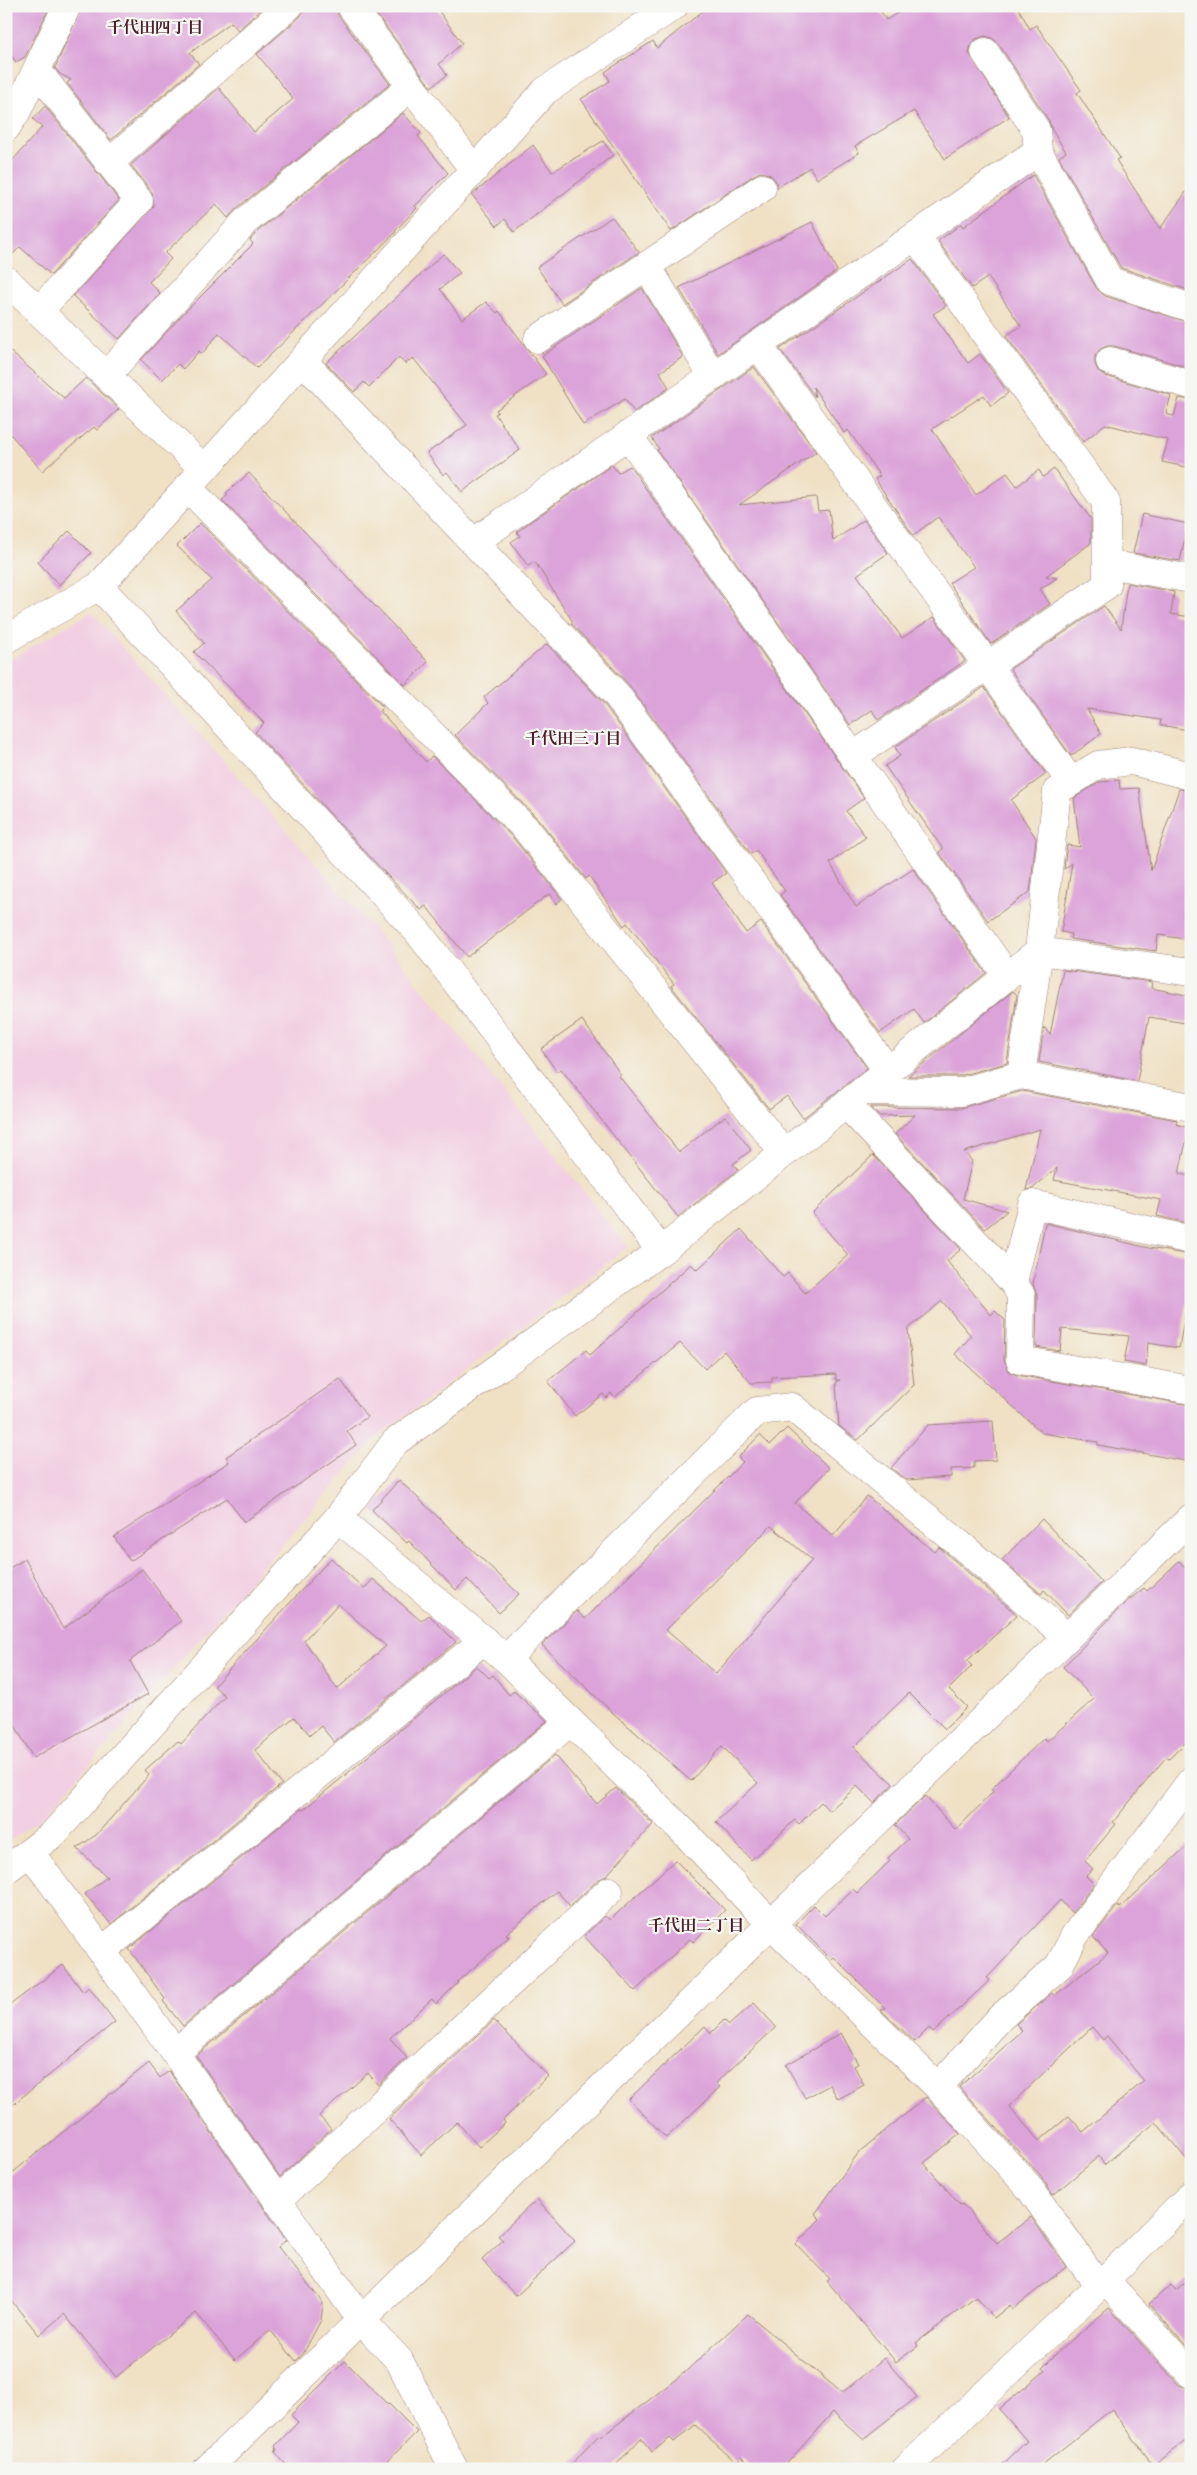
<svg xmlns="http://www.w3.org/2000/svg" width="1197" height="2475" font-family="'Libre Caslon Text','Noto Serif JP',serif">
	<rect width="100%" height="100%" fill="#f6f6f2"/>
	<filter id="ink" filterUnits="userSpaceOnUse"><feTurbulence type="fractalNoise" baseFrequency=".02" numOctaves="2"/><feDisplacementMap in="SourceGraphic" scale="10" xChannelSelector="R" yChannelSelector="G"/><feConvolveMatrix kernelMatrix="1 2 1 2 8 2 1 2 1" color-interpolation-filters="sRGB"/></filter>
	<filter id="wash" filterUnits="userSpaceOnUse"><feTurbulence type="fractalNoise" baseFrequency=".0096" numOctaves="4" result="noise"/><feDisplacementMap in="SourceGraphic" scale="20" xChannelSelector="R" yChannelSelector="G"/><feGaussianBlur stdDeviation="1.12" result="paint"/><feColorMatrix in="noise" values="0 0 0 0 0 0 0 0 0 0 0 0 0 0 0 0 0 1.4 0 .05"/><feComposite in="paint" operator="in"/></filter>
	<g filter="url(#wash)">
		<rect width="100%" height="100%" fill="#f0e1c5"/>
		<path fill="#f2cfe2" d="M 91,612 L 386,943 L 628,1247 L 375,1439 L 45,1815 L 6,1844 L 6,662 Z"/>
		<g id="blocks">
			<g fill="#dba3d9" fill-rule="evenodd">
				<path d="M 6,6 L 50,6 L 25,57 L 16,62 L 6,48 Z"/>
				<path d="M 82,6 L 264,6 L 264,7 L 238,30 L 231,22 L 190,53 L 199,64 L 111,140 L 67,83 L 71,80 L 60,74 L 55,68 Z"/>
				<path d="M 307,6 L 336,6 L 338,15 L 390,84 L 237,208 L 228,218 L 216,204 L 165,253 L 171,259 L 149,282 L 160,293 L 119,339 L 73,296 L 154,206 L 152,192 L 131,165 L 219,88 L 254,132 L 293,99 L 257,54 L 299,18 Z"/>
				<path d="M 380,6 L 435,6 L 462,43 L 439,64 L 447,75 L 431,87 L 374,11 Z"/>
				<path d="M 709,6 L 878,6 L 886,20 L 909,6 L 1017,6 L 1030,29 L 1036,25 L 1081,90 L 1077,93 L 1120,158 L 1116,160 L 1160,229 L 1191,185 L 1191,291 L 1121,268 L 1059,157 L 1066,152 L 1052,130 L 1049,121 L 998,43 L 992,38 L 985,36 L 976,39 L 971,45 L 969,53 L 1009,117 L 945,159 L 914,111 L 855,146 L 859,153 L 817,179 L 810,167 L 778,187 L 775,180 L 769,174 L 761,172 L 754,175 L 671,231 L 581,99 L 610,81 L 605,72 L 653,41 L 657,48 Z"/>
				<path d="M 45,106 L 119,200 L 51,275 L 20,247 L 6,261 L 6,168 L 42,127 L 33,119 Z"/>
				<path d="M 403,113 L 421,133 L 418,136 L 448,173 L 415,206 L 417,208 L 395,231 L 396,232 L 257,368 L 219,333 L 202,354 L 199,351 L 183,369 L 178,364 L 162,380 L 141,360 L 182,315 L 253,244 L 250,240 L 258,231 Z"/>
				<path d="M 603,141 L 613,155 L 514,232 L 505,219 L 497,226 L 472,195 L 533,145 L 552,172 Z"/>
				<path d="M 1033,175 L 1097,289 L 1105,296 L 1191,323 L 1191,368 L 1114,346 L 1107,346 L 1100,349 L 1095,356 L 1095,364 L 1098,371 L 1106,376 L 1171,395 L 1166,414 L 1174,416 L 1179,398 L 1191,400 L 1191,468 L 1162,462 L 1168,440 L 1105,424 L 1083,442 L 1006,336 L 1021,326 L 988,277 L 972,288 L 938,241 L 961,224 L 963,227 Z"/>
				<path d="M 612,217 L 639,252 L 562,304 L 537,267 Z"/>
				<path d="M 812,222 L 837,271 L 718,354 L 679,288 Z"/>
				<path d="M 443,254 L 460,273 L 440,289 L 462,319 L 486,302 L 497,313 L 499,311 L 546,374 L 496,410 L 498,412 L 495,414 L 520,450 L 462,492 L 447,472 L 443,475 L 427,453 L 467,425 L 413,358 L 405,364 L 399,357 L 369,387 L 364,382 L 354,392 L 326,363 Z"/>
				<path d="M 912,259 L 946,306 L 933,314 L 968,363 L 980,354 L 1008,393 L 991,406 L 984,395 L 932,429 L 976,495 L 1007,473 L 1017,486 L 1039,470 L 1043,477 L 1054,469 L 1091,519 L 1091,543 L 1046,576 L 1057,578 L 1040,589 L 1050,604 L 991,644 L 949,583 L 974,567 L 938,517 L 913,535 L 875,479 L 880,476 L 848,430 L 844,433 L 813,387 L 815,397 L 780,349 Z"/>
				<path d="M 642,288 L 683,357 L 660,372 L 669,388 L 634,412 L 625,399 L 583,425 L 542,356 Z"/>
				<path d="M 6,348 L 64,398 L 86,378 L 119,409 L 97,430 L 94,427 L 42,471 L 6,429 Z"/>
				<path d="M 754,367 L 816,452 L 739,505 L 816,497 L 818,511 L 829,510 L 833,541 L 864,520 L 888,553 L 857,575 L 902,638 L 934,617 L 965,661 L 878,720 L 872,710 L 850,725 L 657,450 L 659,449 L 652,438 Z"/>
				<path d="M 612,465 L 618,473 L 630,466 L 864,798 L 846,811 L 866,837 L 830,863 L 856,907 L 913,869 L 986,973 L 924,1023 L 914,1009 L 880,1033 L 780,895 L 785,891 L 756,850 L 751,854 L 629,685 L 571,623 L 573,622 L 535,562 L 528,566 L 511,542 L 520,536 L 517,532 L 527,524 Z"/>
				<path d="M 249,473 L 428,662 L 405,685 L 222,500 L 228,495 L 226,493 Z"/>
				<path d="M 1142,514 L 1188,524 L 1180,561 L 1133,553 Z"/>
				<path d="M 200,523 L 383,707 L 380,711 L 426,762 L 432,756 L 515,840 L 562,899 L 556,904 L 549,894 L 467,957 L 426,906 L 421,910 L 385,873 L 255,732 L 264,723 L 194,652 L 204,643 L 176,611 L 212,580 L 177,546 Z"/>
				<path d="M 69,531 L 91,553 L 59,585 L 38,562 Z"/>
				<path d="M 1127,583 L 1174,592 L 1171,614 L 1191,617 L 1191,712 L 1188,730 L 1160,725 L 1161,720 L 1087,709 L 1101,734 L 1071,756 L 1010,669 L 1104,606 L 1121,629 Z"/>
				<path d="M 547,644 L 604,704 L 726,873 L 712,883 L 746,933 L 761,922 L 867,1068 L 803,1118 L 787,1096 L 769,1109 L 671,986 L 674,984 L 627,923 L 624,926 L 589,876 L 586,879 L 538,819 L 455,735 L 488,703 L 484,697 Z"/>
				<path d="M 984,687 L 1046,774 L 1011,800 L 1036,838 L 1030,892 L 988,921 L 939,852 L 943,849 L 885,766 L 900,756 L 895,747 Z"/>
				<path d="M 1119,780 L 1120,789 L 1139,788 L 1151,871 L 1179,789 L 1191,791 L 1191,940 L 1158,935 L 1156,951 L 1070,939 L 1071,934 L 1061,932 L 1072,863 L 1064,869 L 1067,845 L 1080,847 L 1074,798 L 1100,782 Z"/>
				<path d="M 1063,970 L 1152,982 L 1151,988 L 1191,996 L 1191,1024 L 1149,1017 L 1137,1081 L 1039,1062 L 1044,1027 L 1050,1035 Z"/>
				<path d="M 1013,991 L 1017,995 L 1007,1063 L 959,1076 L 908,1076 Z"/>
				<path d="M 582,1020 L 621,1075 L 619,1076 L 679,1152 L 725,1116 L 751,1150 L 733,1164 L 738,1170 L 678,1217 L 561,1069 L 557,1072 L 541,1049 Z"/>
				<path d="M 1022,1091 L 1177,1120 L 1176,1124 L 1189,1128 L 1179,1174 L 1191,1176 L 1191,1224 L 1157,1216 L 1161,1200 L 1054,1180 L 1057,1168 L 1032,1189 L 1026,1190 L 1040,1129 L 964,1152 L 972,1161 L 963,1199 L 1007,1211 L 985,1229 L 895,1134 L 915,1115 L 879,1116 L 870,1107 L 961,1108 Z"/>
				<path d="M 873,1155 L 961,1249 L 947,1261 L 991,1315 L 995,1311 L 1005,1320 L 1004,1360 L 1010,1372 L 1017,1375 L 1191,1405 L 1191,1462 L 1098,1445 L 1098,1442 L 1042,1433 L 955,1354 L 971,1336 L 942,1301 L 908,1329 L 914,1385 L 858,1440 L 839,1426 L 836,1383 L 840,1380 L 836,1380 L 836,1374 L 772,1377 L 772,1382 L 751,1383 L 724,1351 L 705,1369 L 680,1343 L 615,1397 L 611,1393 L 606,1398 L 603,1394 L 575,1416 L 548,1381 L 586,1350 L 590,1355 L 691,1264 L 697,1270 L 741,1229 L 783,1277 L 788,1273 L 805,1293 L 848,1255 L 812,1213 Z"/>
				<path d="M 1045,1223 L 1149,1248 L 1191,1255 L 1191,1304 L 1187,1303 L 1179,1348 L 1148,1343 L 1146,1366 L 1124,1362 L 1129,1336 L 1062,1329 L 1060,1351 L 1036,1347 L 1037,1295 L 1033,1284 Z"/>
				<path d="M 340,1379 L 367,1417 L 347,1431 L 356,1445 L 244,1522 L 227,1498 L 130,1561 L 114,1537 L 229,1462 L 226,1457 Z"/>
				<path d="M 993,1421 L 996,1460 L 974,1461 L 974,1468 L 951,1469 L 951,1477 L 906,1480 L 891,1468 L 928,1425 Z"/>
				<path d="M 787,1428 L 829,1468 L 795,1503 L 833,1536 L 867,1496 L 935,1552 L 939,1547 L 1017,1615 L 967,1661 L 972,1666 L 949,1689 L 967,1707 L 945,1729 L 909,1693 L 854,1747 L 893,1784 L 874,1803 L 857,1786 L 829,1811 L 821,1802 L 799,1824 L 795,1820 L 751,1860 L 716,1822 L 758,1783 L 722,1746 L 691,1781 L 612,1712 L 542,1645 L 577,1611 L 585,1619 L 743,1462 L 738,1457 L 760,1435 L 770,1445 ZM 771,1526 L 812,1560 L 716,1674 L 666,1630 Z"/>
				<path d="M 399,1480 L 519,1594 L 499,1613 L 467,1579 L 456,1590 L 409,1541 L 407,1543 L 372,1510 Z"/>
				<path d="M 1042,1519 L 1102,1582 L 1068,1615 L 1044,1590 L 1041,1594 L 1002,1560 Z"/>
				<path d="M 331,1558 L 364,1589 L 373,1579 L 421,1621 L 429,1615 L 456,1642 L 334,1742 L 321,1726 L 310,1735 L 294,1717 L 255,1750 L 282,1784 L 111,1924 L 85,1894 L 107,1877 L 77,1848 L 96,1835 L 149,1775 L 145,1770 L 178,1741 L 181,1744 L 225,1696 L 214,1686 ZM 338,1604 L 386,1646 L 337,1689 L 304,1640 Z"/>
				<path d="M 25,1559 L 63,1629 L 142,1569 L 181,1621 L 130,1661 L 148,1694 L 33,1758 L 6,1709 L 6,1570 Z"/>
				<path d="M 1179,1561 L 1191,1575 L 1191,1737 L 1169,1759 L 1166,1757 L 1113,1822 L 1116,1824 L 1085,1861 L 1093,1869 L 1086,1876 L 1094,1884 L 1072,1913 L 1060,1900 L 987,1978 L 990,1980 L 933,2033 L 929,2028 L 915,2042 L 881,2010 L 885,2008 L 834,1957 L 831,1960 L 796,1924 L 814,1905 L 825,1916 L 853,1889 L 857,1893 L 890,1861 L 888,1858 L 908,1839 L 895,1825 L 925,1796 L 956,1830 L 993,1792 L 991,1789 L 1044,1738 L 1047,1741 L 1094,1699 L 1063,1667 L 1124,1604 L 1144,1588 L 1147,1591 Z"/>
				<path d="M 477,1666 L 489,1678 L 493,1675 L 509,1695 L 514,1691 L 547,1721 L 183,2026 L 163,2001 L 165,1999 L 129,1949 L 301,1809 L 303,1810 Z"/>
				<path d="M 555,1755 L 597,1804 L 616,1788 L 653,1824 L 606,1876 L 598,1880 L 570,1906 L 557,1891 L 506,1934 L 509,1937 L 457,1982 L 458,1983 L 436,2004 L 432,1999 L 390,2038 L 407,2058 L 378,2085 L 368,2073 L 319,2116 L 331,2129 L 280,2177 L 196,2056 Z"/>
				<path d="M 1191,1842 L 1191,2165 L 1156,2122 L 1104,2165 L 1099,2156 L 1053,2195 L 1040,2175 L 959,2087 L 1022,2031 L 1016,2024 L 1052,1993 L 1054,1996 L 1108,1953 L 1093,1937 L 1117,1906 L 1120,1908 ZM 1092,2027 L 1103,2040 L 1107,2036 L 1144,2081 L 1083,2132 L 1069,2116 L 1039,2141 L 1009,2106 Z"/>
				<path d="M 675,1860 L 725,1910 L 693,1942 L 690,1939 L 635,1991 L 584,1936 L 605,1916 L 610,1920 Z"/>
				<path d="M 63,1965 L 83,1992 L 89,1987 L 115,2022 L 6,2110 L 6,2008 Z"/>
				<path d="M 754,2003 L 776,2027 L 716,2083 L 720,2087 L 666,2138 L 629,2099 L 705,2026 L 711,2033 L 724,2020 L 729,2025 Z"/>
				<path d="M 494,2020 L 548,2076 L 503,2120 L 505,2123 L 479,2147 L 457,2122 L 421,2155 L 389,2119 Z"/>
				<path d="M 841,2033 L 858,2064 L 854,2066 L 864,2085 L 838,2099 L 830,2085 L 805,2098 L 786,2065 Z"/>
				<path d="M 149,2063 L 160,2078 L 169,2071 L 286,2240 L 278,2247 L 323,2303 L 321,2320 L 303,2354 L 296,2361 L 270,2330 L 235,2360 L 196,2313 L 116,2377 L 64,2314 L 39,2335 L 6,2294 L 6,2178 Z"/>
				<path d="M 926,2097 L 960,2134 L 924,2163 L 960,2205 L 962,2204 L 997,2243 L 1031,2217 L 1066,2267 L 1013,2309 L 1010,2305 L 994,2318 L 976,2297 L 916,2343 L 918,2346 L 896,2362 L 827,2281 L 830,2279 L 796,2244 L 820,2219 L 815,2214 L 859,2152 Z"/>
				<path d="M 537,2199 L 575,2241 L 516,2296 L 482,2260 L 503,2240 L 498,2236 Z"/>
				<path d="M 1191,2277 L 1191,2351 L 1149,2304 L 1171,2285 L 1176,2290 Z"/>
				<path d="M 1109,2308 L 1179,2385 L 1191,2389 L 1191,2437 L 1153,2465 L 1112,2409 L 1037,2469 L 998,2469 L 1027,2441 L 999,2409 L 1045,2371 L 1042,2368 L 1059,2351 Z"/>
				<path d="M 748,2314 L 842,2393 L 884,2358 L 917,2397 L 863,2439 L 833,2412 L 782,2469 L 754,2469 L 742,2457 L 737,2463 L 695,2425 L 674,2442 L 670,2438 L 652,2452 L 641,2438 L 612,2469 L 567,2469 L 599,2435 L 601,2437 L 684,2373 Z"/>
				<path d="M 345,2361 L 388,2405 L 389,2404 L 417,2432 L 379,2469 L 290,2469 L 275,2452 L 277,2450 L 275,2446 L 298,2422 L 291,2415 Z"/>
			</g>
		</g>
	</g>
	<g filter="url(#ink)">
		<use href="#blocks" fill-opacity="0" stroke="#9d8078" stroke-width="1"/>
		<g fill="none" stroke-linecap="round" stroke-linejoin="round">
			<g stroke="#9d8078" stroke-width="29">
				<g id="minor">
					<path d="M 351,6 L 474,170"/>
					<path d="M 985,52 L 1036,130 L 1038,151"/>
					<path d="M 37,70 L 139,201 L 39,311"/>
					<path d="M 6,128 L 16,113 L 67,6"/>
					<path d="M 109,163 L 289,6"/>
					<path d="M 647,266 L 713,377"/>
					<path d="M 6,280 L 204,469"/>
					<path d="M 538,339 L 762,188"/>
					<path d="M 758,345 L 1071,782"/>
					<path d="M 303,361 L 616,694 L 888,1071"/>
					<path d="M 1110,361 L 1191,385"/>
					<path d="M 106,376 L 247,220 L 411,87"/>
					<path d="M 628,435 L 1007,976"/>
					<path d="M 188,488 L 527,830 L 784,1153"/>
					<path d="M 474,542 L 1038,151 L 1110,281 L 1191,308"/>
					<path d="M 1108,564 L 1191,579"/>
					<path d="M 99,586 L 418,932 L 661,1251"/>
					<path d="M 6,639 L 99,586 L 545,91 L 674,6"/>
					<path d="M 853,756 L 1107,585 L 1106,502 L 915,236"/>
					<path d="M 1021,1075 L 1191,1107"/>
					<path d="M 863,1091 L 961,1092 L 1021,1075 L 1039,951 L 1191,972"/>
					<path d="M 846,1104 L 1013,1282 L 1032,1204 L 1191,1240"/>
					<path d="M 1013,1282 L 1021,1295 L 1020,1360 L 1191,1390"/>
					<path d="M 338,1518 L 506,1659 L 686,1834 L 770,1923 L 938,2087 L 1028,2186 L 1099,2286"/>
					<path d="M 506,1659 L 757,1411 L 792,1407 L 962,1546 L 1067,1637"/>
					<path d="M 30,1852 L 175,2053 L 361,2320 L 399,2360 L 454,2469"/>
					<path d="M 6,1870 L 53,1834 L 338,1518 L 395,1442 L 661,1251 L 1039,951 L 1057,791 L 1098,765 L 1132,761 L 1191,776"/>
					<path d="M 102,1951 L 484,1640"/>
					<path d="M 175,2053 L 570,1722"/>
					<path d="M 938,2087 L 1000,2018 L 1059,1966 L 1075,1935 L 1191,1781"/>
					<path d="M 277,2201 L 609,1891"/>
					<path d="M 1105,2280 L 1191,2374"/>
					<path d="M 207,2469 L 1191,1518"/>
				</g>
			</g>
			<g stroke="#9d8078" stroke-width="29">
				<path id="tertiary" d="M 906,2469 L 1099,2286 L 1191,2195"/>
			</g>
			<use href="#minor" stroke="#fff" stroke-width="28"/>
			<use href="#tertiary" stroke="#fff" stroke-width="28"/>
		</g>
	</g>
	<g text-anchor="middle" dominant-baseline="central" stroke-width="4.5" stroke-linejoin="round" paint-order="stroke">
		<g font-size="16" font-weight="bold" fill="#4a1f2b" stroke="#f6f6f2">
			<text x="155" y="27">千代田四丁目</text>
			<text x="573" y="738">千代田三丁目</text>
			<text x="696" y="1925">千代田二丁目</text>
		</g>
	</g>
	<rect width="1197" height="2475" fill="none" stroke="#f6f6f2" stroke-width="25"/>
</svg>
